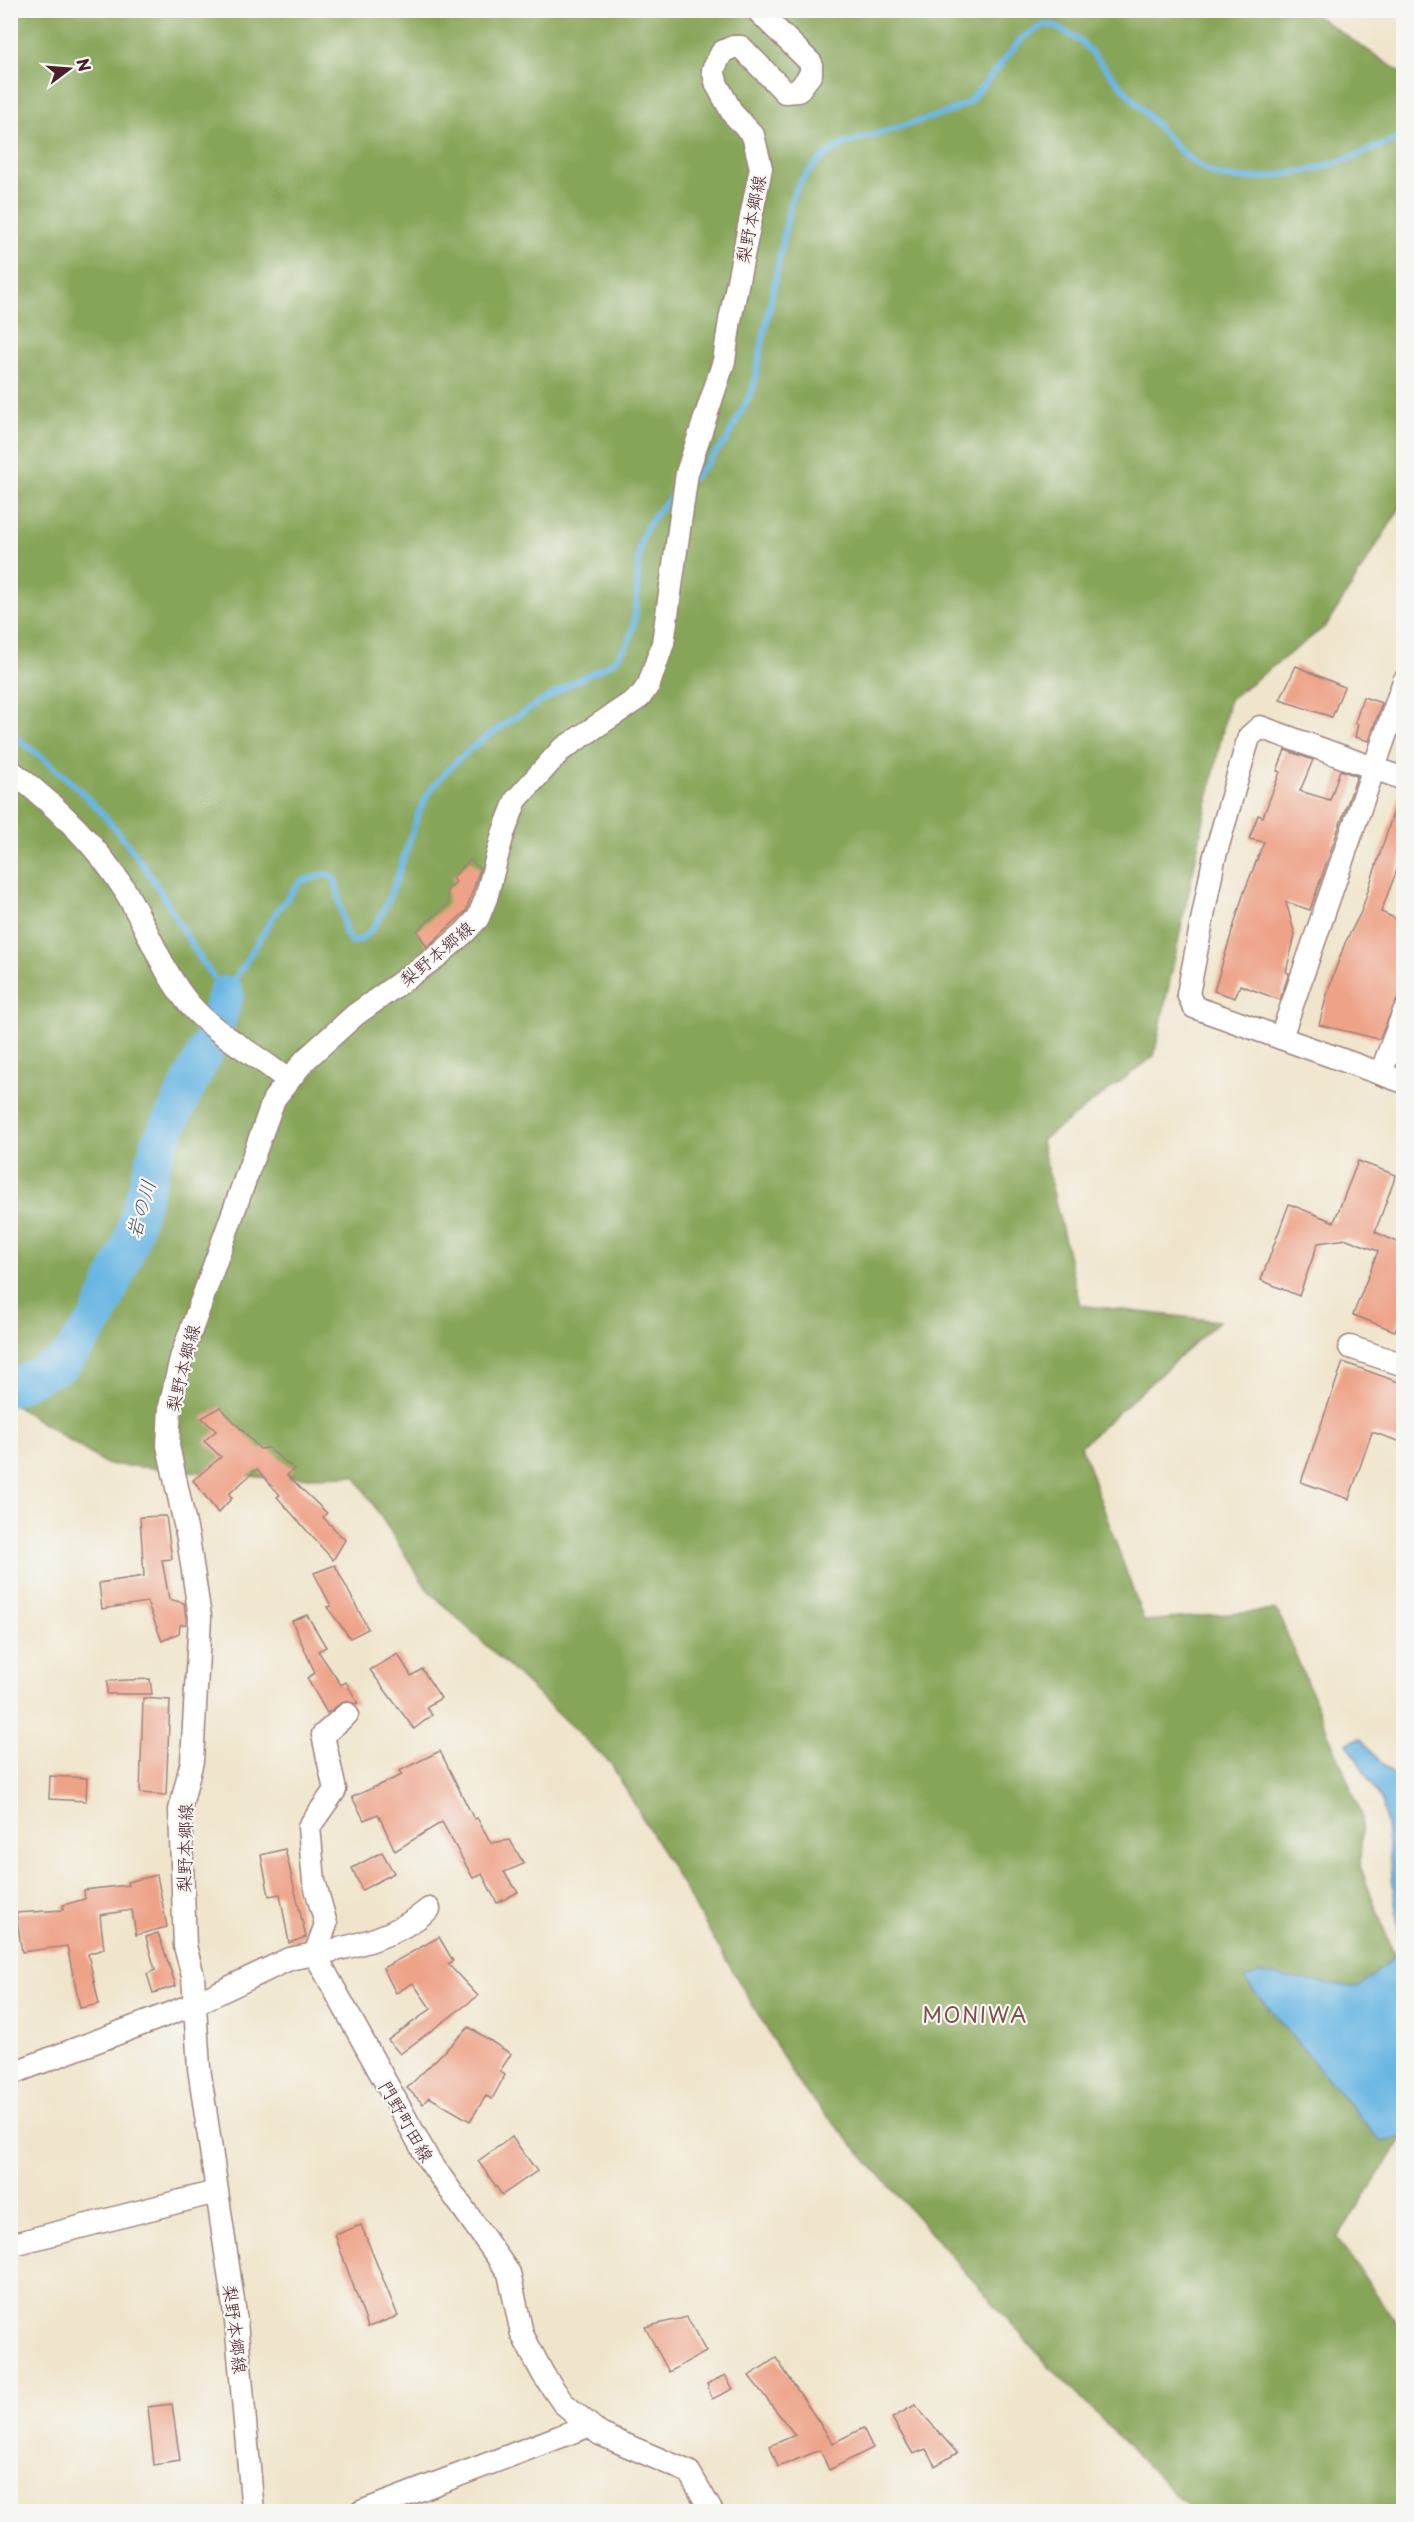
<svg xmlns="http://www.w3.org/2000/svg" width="1414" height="2522" font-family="'Playpen Sans','Klee One',sans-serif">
	<rect width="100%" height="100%" fill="#f6f6f2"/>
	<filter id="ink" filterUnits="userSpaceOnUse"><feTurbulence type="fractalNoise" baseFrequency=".0167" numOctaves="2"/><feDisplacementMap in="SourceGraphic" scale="12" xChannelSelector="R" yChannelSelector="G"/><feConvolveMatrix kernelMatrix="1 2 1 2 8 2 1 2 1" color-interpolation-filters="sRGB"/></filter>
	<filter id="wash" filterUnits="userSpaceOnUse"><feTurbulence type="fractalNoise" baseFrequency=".008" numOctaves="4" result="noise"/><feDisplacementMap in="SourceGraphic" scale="24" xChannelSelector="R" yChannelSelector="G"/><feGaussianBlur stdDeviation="1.35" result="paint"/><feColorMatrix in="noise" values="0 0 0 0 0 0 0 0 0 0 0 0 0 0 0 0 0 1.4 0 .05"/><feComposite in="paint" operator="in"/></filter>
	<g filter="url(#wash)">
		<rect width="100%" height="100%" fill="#f0e5cc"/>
		<path fill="#87a558" stroke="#686242" stroke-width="1.5" d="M 1308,10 L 1403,74 L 1403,503 L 1327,625 L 1229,700 L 1154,1056 L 1041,1141 L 1080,1305 L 1219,1321 L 1081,1446 L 1144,1621 L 1277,1610 L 1362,1815 L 1360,1866 L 1403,1979 L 1403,2138 L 1337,2238 L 1403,2332 L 1403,2511 L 1192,2511 L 1047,2364 L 799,2084 L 611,1764 L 427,1589 L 355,1476 L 272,1478 L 106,1464 L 11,1403 L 10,11 Z"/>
		<path fill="#69b6e3" stroke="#5a6a87" stroke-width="1.5" d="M 1360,1738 L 1394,1776 L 1403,1793 L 1403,2137 L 1381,2142 L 1244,1979 L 1258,1973 L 1358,1988 L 1401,1952 L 1383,1803 L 1347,1743 Z"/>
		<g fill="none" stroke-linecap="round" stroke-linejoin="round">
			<g stroke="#69b6e3" stroke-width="6">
				<path d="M 693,478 L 726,441 L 753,389 L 791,200 C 800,176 821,156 843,144 L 946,113 L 969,102 L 1023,37 L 1044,25 L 1052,25 L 1081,41 L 1176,147 C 1188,158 1199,167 1214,174 C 1242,185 1309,172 1338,162 C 1360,155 1381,144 1404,138"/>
				<path d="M 10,734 C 71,775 120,826 159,889 C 180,924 200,962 226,994 L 277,911 L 301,881 L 326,874 L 335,878 L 346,935 L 352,942 C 388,940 409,829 424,801 C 452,750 527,710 576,681 C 593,672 609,668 622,652 C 643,628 634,572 641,542 C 646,521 664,504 678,491"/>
			</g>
			<path stroke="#69b6e3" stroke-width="36" d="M 10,1389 L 63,1363 L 97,1319 L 129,1246 L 158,1146 L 212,1038 L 226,994"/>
		</g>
		<g id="blocks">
			<g fill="#eea287">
				<path d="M 1296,666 L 1344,687 L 1332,717 L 1280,700 Z"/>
				<path d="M 1363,697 L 1382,703 L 1369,741 L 1355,737 L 1358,724 L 1355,723 Z"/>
				<path d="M 1285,750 L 1313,760 L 1300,791 L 1330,800 L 1340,770 L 1357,776 L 1310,910 L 1286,902 L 1295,935 L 1286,972 L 1289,973 L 1280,1000 L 1240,985 L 1235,998 L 1214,991 L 1244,892 L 1264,842 L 1249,839 L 1258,815 L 1263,817 L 1280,772 L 1277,771 Z"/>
				<path d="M 1400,792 L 1404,792 L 1404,851 L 1381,912 L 1404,922 L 1404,985 L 1379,1039 L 1319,1025 L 1329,987 L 1345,943 L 1361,912 Z"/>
				<path d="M 470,860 L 480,869 L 466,911 L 427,947 L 417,931 L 448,904 L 447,890 L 456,882 L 452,878 Z"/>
				<path d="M 1358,1161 L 1396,1175 L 1375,1232 L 1404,1245 L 1404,1306 L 1395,1331 L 1353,1315 L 1378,1251 L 1347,1239 L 1318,1243 L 1299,1296 L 1261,1280 L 1289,1204 L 1334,1222 Z"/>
				<path d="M 1343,1362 L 1404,1384 L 1404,1443 L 1372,1432 L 1349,1499 L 1301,1482 Z"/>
				<path d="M 220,1407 L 260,1449 L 268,1448 L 294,1469 L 287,1475 L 327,1513 L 323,1517 L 345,1540 L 333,1560 L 277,1497 L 280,1495 L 257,1469 L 229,1494 L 232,1498 L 218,1513 L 193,1480 L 221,1457 L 204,1441 L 216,1431 L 202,1418 Z"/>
				<path d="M 166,1516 L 172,1559 L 162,1560 L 169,1599 L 184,1603 L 186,1618 L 186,1624 L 180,1625 L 179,1633 L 162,1641 L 147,1602 L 102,1609 L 99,1583 L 144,1576 L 140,1517 Z"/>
				<path d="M 335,1565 L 368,1629 L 350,1638 L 327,1607 L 331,1606 L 314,1573 Z"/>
				<path d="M 307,1615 L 326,1647 L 318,1651 L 341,1685 L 346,1682 L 358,1704 L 344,1701 L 327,1713 L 307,1678 L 315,1673 L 292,1621 Z"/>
				<path d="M 398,1654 L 411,1676 L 422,1669 L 441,1698 L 426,1707 L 432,1715 L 414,1729 L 370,1670 Z"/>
				<path d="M 150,1679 L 152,1694 L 107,1694 L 107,1681 Z"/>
				<path d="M 143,1698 L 170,1700 L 166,1795 L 140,1793 Z"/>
				<path d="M 440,1751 L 474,1819 L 477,1818 L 491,1843 L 510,1840 L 524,1864 L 504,1872 L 518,1892 L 497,1903 L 482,1874 L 473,1878 L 442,1822 L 395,1851 L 378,1814 L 364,1820 L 352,1797 L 402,1775 L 399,1771 Z"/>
				<path d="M 50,1776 L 87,1778 L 86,1801 L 49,1799 Z"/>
				<path d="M 285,1849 L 306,1937 L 289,1943 L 280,1894 L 269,1896 L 261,1855 Z"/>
				<path d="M 382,1852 L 394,1873 L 362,1890 L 352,1868 Z"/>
				<path d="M 157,1875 L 167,1927 L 136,1935 L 132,1910 L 100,1915 L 104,1949 L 88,1954 L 99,2004 L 80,2008 L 67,1946 L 22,1952 L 16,1913 L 63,1910 L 63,1905 L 85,1899 L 84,1890 L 128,1885 L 127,1882 Z"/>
				<path d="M 158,1933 L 176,1986 L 153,1993 L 147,1974 L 155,1970 L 146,1937 Z"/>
				<path d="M 439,1937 L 453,1961 L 448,1964 L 478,1996 L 400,2054 L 388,2040 L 431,2009 L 413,1983 L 396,1993 L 383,1968 Z"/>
				<path d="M 469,2027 L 511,2054 L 500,2071 L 505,2075 L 492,2099 L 486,2096 L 470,2121 L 429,2097 L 423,2104 L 407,2088 Z"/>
				<path d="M 512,2137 L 537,2171 L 502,2195 L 478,2161 Z"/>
				<path d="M 361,2225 L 398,2316 L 368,2327 L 335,2235 Z"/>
				<path d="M 687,2317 L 706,2352 L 669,2372 L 645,2327 Z"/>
				<path d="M 776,2358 L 833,2443 L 863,2428 L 873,2448 L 829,2470 L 820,2450 L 778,2467 L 770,2446 L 795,2435 L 749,2376 Z"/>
				<path d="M 725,2375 L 733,2389 L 712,2399 L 707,2384 Z"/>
				<path d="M 172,2404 L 180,2461 L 154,2465 L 148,2407 Z"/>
				<path d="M 915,2405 L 957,2453 L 935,2466 L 926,2449 L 913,2454 L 892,2418 Z"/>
			</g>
		</g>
	</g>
	<g filter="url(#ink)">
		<use href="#blocks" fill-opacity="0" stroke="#9d827c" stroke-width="1.5"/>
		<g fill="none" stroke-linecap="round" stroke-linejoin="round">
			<g stroke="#9d827c" stroke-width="25">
				<g id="minor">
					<path d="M 10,770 C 54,804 95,842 124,889 C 147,926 161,971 190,1005 C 218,1037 256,1053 287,1080"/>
					<path d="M 1404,779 L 1260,727 L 1249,737 L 1214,859 L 1188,994 L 1194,1007 L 1404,1082"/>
					<path d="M 1281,1037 L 1404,681"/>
					<path d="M 1381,1073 L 1404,1012"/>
					<path d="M 1350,1347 L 1404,1365"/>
					<path d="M 347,1714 L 323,1735 L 335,1790 L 309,1827 L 314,1881 L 326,1924 L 315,1954 C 356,1946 396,1937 429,1909"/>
					<path d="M 10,2074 L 195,2004 L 289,1959 L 315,1954 L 428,2159 L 509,2273 L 522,2334 L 543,2374 L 563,2403 L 600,2434 L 689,2472 L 712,2512"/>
					<path d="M 10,2245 L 216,2192"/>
					<path d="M 253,2512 L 236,2321 L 199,2068 L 193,1976 L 185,1946 L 180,1810 L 192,1761 L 200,1617 L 188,1538 L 168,1446 L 170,1407 L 181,1358 L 274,1099 L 305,1060 L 355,1015 L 439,955 L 465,932 L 478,918 L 486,898 L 503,834 L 516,800 L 561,750 L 640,697 L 649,684 L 663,643 L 687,473 L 724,361 L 730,320 L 761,168 L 753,135 L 733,114 L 717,85 L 713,70 L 722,52 L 733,47 L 741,47 L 785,92 L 798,91 L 811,74 L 811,63 L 757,10"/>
					<path d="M 361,2512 L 588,2426"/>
				</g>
			</g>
			<use href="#minor" stroke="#fff" stroke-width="22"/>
		</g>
	</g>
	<g text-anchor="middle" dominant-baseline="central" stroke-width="4.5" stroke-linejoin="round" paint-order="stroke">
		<g font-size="18" fill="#4a1f2b" stroke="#f6f6f2">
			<text transform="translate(750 219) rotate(-79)">梨野本郷線</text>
			<text transform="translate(436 953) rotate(-40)">梨野本郷線</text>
			<text transform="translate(182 1368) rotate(-76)">梨野本郷線</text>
			<text transform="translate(184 1848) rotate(-89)">梨野本郷線</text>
			<text transform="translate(407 2121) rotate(60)">門野町田線</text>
			<text transform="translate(236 2329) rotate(83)">梨野本郷線</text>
		</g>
		<g font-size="20" font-style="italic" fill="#55546b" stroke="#f6f6f2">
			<text transform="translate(140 1209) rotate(-74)">岩の川</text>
		</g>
		<g font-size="21" letter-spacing="1.5" fill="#834d4b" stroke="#f6f6f2">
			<text x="975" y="2014">MONIWA</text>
		</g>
	</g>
	<rect width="1414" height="2522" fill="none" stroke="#f6f6f2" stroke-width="36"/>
	<g transform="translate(69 69) rotate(74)" stroke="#f6f6f2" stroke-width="4.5" paint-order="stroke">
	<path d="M0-4.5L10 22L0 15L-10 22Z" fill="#4a1f2b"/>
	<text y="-9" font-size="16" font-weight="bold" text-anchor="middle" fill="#4a1f2b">N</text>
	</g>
</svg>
